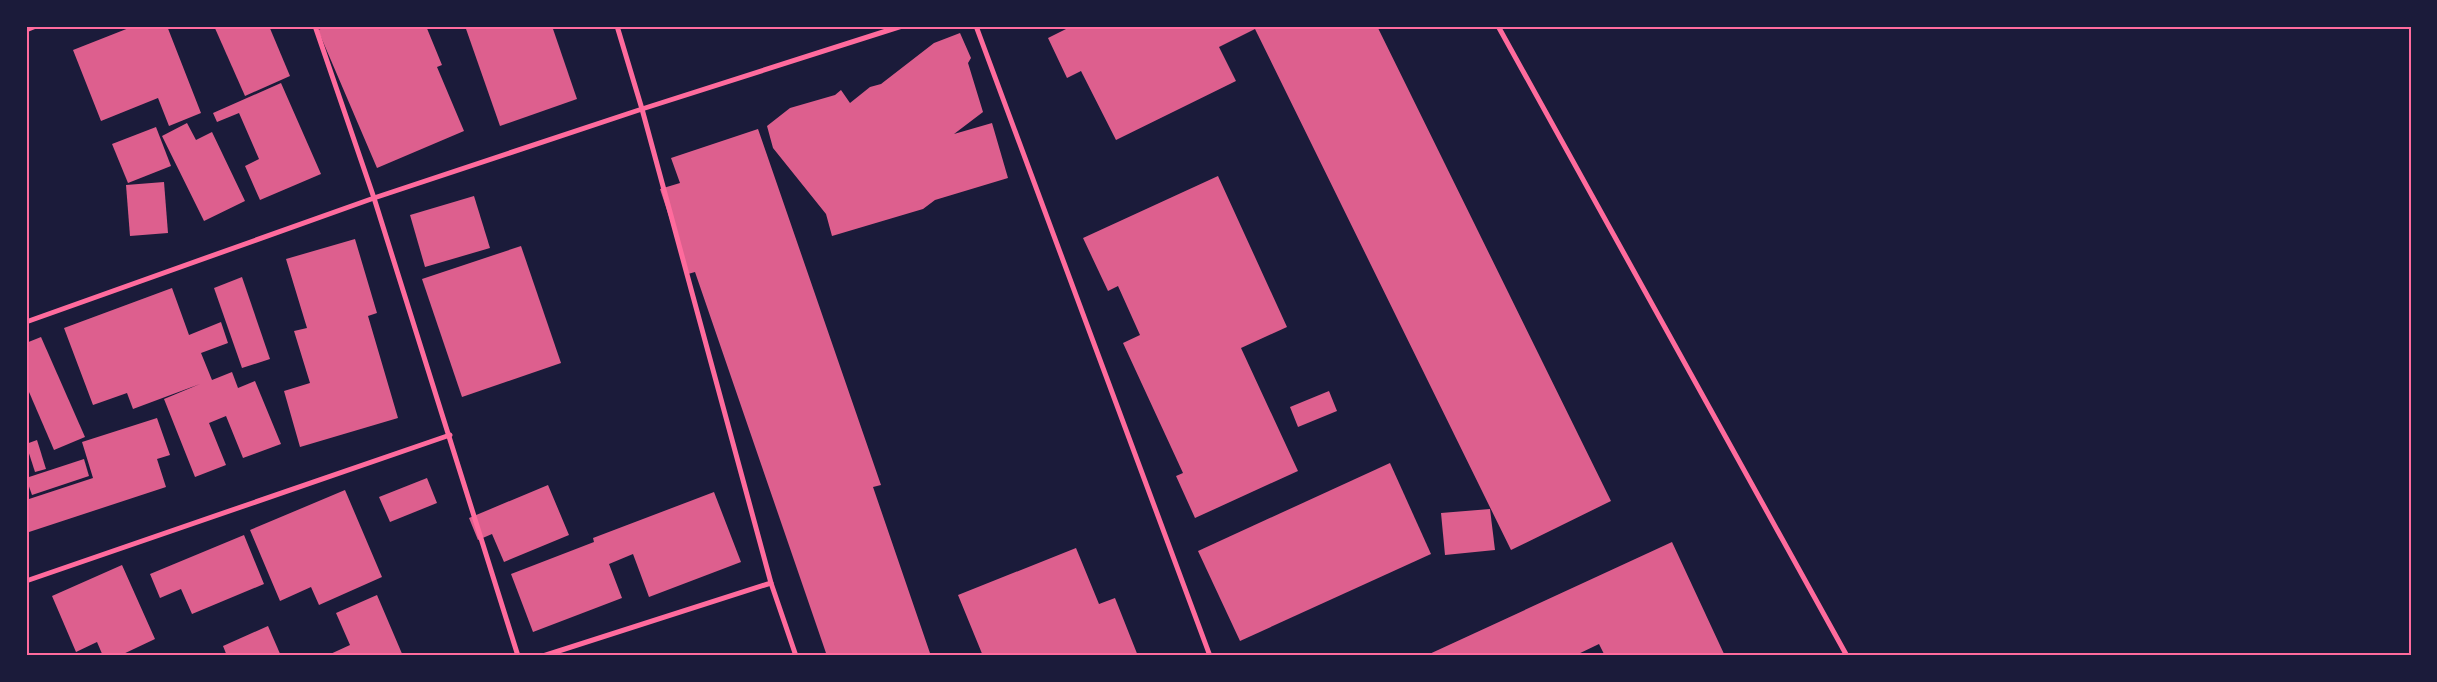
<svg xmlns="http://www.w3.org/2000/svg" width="2437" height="682" font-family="Karla,sans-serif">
	<rect width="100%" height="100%" fill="#1b1b3a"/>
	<g fill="#dd5f8e">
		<path d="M 134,26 L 167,26 L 201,113 L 169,126 L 158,98 L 101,121 L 73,50 Z"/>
		<path d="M 214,26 L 269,26 L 290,76 L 245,96 Z"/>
		<path d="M 328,26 L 426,26 L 442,65 L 437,67 L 464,131 L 377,168 L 318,30 Z"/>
		<path d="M 465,26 L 552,26 L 577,99 L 500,126 Z"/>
		<path d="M 1072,26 L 1377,26 L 1611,501 L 1511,550 L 1255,29 L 1219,47 L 1236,81 L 1116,140 L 1081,71 L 1067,78 L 1048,38 Z"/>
		<path d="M 960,33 L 971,58 L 968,63 L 983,112 L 954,134 L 992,123 L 1008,178 L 935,200 L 923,209 L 832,236 L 826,214 L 773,148 L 767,126 L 790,108 L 835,95 L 841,90 L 850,103 L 870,87 L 881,84 L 934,43 Z"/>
		<path d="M 281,83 L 321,174 L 260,200 L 245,166 L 259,159 L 239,113 L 217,122 L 213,113 Z"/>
		<path d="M 187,123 L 196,140 L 212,132 L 245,201 L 204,221 L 162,136 Z"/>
		<path d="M 156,127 L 171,166 L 128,183 L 112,144 Z"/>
		<path d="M 758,129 L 881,485 L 873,487 L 931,656 L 827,656 L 695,272 L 688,274 L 660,189 L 680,183 L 671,158 Z"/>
		<path d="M 1218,176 L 1287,327 L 1241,348 L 1298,471 L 1195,518 L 1176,476 L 1183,473 L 1123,343 L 1140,335 L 1118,286 L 1108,291 L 1083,238 Z"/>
		<path d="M 164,182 L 168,233 L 130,236 L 126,185 Z"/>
		<path d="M 474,196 L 490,248 L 425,267 L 410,215 Z"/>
		<path d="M 355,239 L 377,313 L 368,316 L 398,418 L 300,447 L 284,391 L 310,383 L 294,331 L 307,328 L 286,259 Z"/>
		<path d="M 521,246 L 561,363 L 462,397 L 422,279 Z"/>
		<path d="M 242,277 L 270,359 L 242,368 L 214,288 Z"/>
		<path d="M 172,288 L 189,335 L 221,322 L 228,343 L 201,353 L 212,380 L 232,372 L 238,388 L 255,381 L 281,444 L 243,458 L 226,416 L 209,423 L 226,465 L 195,477 L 164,399 L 200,384 L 133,409 L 127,393 L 93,405 L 64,328 Z"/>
		<path d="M 41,337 L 85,437 L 54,450 L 26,385 L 26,343 Z"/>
		<path d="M 1329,391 L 1337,411 L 1298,427 L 1290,407 Z"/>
		<path d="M 157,418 L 170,455 L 157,459 L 166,487 L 26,533 L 26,500 L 93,478 L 82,442 Z"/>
		<path d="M 37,440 L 46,469 L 35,472 L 26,444 Z"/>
		<path d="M 84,459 L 89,476 L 32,495 L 26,478 Z"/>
		<path d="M 1390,463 L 1431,554 L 1240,641 L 1198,551 Z"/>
		<path d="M 427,478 L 437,503 L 390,522 L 379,497 Z"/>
		<path d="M 548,485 L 569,535 L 504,562 L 492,534 L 478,540 L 469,518 Z"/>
		<path d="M 345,490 L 382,577 L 319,605 L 311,587 L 280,601 L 250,530 Z"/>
		<path d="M 714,492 L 741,562 L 649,597 L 633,554 L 609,564 L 622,598 L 533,632 L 511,574 L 594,542 L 593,538 Z"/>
		<path d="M 1490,509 L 1495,550 L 1445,555 L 1441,513 Z"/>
		<path d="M 244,535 L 264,584 L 192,614 L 181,589 L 160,598 L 150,574 Z"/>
		<path d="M 1672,542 L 1725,656 L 1605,656 L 1599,644 L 1574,656 L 1425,656 Z"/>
		<path d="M 1076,548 L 1099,604 L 1115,598 L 1138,656 L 983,656 L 958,595 Z"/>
		<path d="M 122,565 L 155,639 L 119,656 L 103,656 L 97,642 L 76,652 L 52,596 Z"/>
		<path d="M 377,595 L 403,656 L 326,656 L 350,645 L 336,613 Z"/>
		<path d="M 268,626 L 281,656 L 227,656 L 223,646 Z"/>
	</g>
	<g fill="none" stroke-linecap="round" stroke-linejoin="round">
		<g stroke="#ff6b9d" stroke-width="5">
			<path d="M 315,26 L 374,198 L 518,656"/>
			<path d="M 976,26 L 1210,656"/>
			<path d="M 1498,26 L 1847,656"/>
			<path d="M 26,30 L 36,26"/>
			<path d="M 26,322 L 374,198 L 642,109 L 902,26"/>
			<path d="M 26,581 L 450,435"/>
			<path d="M 771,583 L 796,656"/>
			<path d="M 543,656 L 771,583 L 642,109 L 617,26"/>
		</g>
	</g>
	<rect width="2437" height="682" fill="none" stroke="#1b1b3a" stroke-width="55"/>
	<rect x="28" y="28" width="2382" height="626" fill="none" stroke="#ff6b9d" stroke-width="2"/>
</svg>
